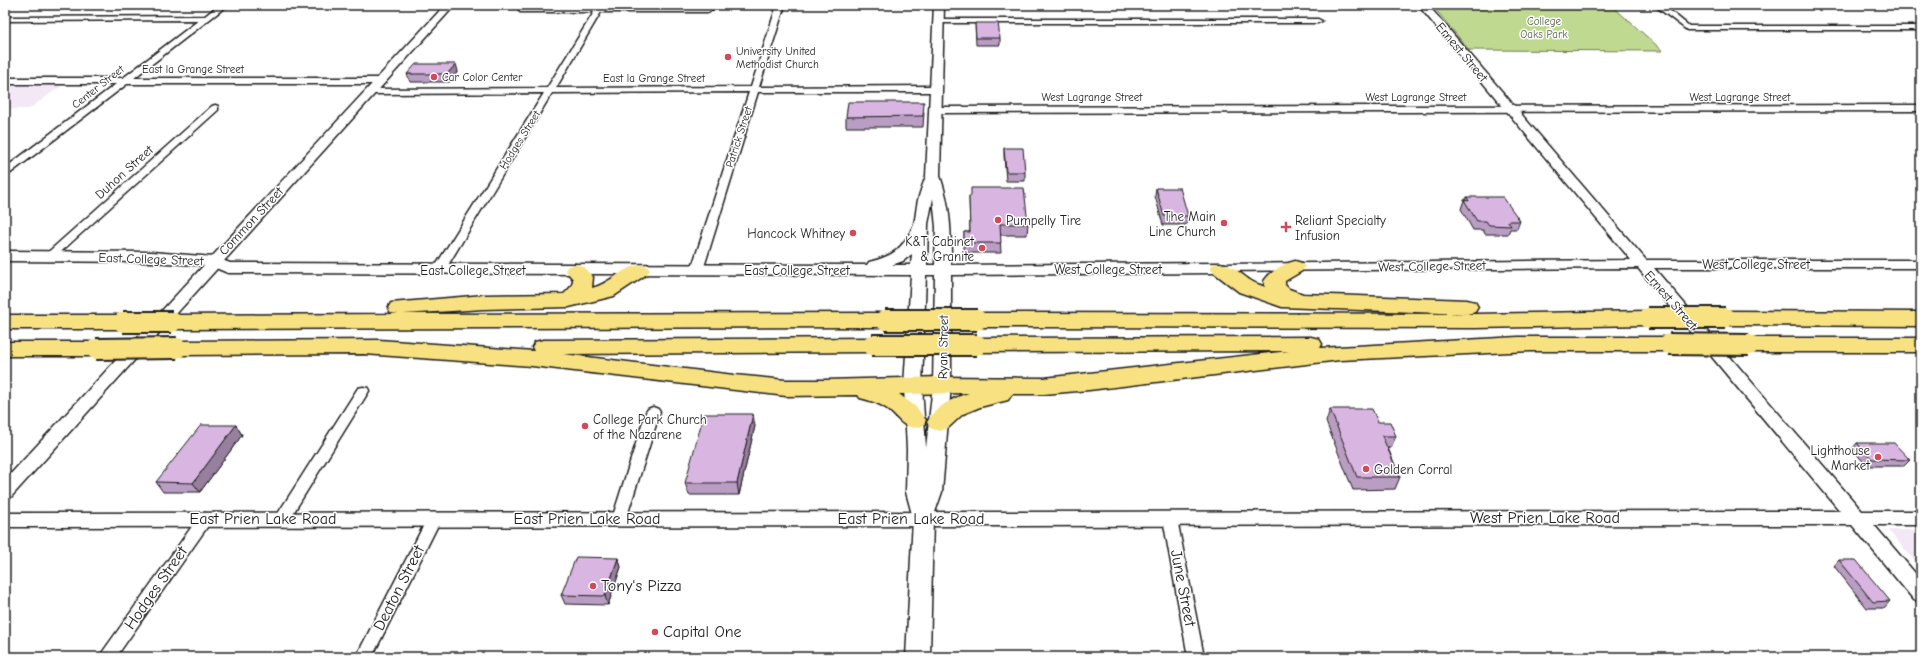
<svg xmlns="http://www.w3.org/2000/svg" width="1926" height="662" font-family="'Comic Neue',sans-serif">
	<rect width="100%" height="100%" fill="#fff"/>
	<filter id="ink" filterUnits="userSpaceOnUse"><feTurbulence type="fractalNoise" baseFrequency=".025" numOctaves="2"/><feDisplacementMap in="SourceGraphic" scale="8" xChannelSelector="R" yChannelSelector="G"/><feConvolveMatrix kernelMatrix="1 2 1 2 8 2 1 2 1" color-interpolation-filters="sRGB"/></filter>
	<g filter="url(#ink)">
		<g fill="#f3e9f6">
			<path d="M 64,84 L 29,109 L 5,109 L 5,85 Z"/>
			<path d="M 1888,530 L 1921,530 L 1921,568 Z"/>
		</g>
		<path fill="#bfd990" stroke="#6e7a56" d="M 1432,5 L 1611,5 L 1663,51 L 1469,50 Z"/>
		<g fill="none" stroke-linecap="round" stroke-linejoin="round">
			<g stroke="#1c1c1c" stroke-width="3">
				<g id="minor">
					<path d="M 219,5 L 228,5 L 134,78 L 380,78 L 384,81 L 380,84 L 127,84 L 8,175 L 5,176 L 5,168 L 116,84 L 5,84 L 5,78 L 123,78 L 199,20 L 5,21 L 5,17 L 205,16 Z"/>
					<path d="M 777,5 L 785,5 L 759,87 L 936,86 L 940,89 L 936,92 L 758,92 L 703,270 L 697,273 L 691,270 L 749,92 L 552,93 L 445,270 L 443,272 L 435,272 L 433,270 L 544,93 L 371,94 L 367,91 L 368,89 L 547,88 L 594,12 L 520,12 L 519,10 L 523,8 L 708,8 L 712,10 L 708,12 L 601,12 L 556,88 L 751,87 Z"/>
					<path d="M 1654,5 L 1663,5 L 1689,26 L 1921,26 L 1921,30 L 1687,30 Z"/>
					<path d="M 936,19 L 1318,19 L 1322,21 L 1318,23 L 939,23 L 935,21 Z"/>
					<path d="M 215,105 L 218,106 L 218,110 L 54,258 L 46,258 L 45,256 L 46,254 L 212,106 Z"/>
					<path d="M 1921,105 L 1921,111 L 936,113 L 932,110 L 936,107 Z"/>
					<path d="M 363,387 L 368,388 L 369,391 L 287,523 L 282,525 L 277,523 L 275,519 L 277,515 L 358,388 Z"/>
					<path d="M 653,407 L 658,409 L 660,412 L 626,519 L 624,523 L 619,525 L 614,523 L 612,519 L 646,412 L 648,409 Z"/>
					<path d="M 205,513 L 210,515 L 212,519 L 210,523 L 116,657 L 99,657 L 200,515 Z"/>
					<path d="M 434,513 L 439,515 L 441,519 L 372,657 L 356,657 L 429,515 Z"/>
					<path d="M 1170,513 L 1175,515 L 1177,519 L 1204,657 L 1188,657 L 1163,519 L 1165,515 Z"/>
				</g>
			</g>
			<g stroke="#1c1c1c" stroke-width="3">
				<g id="tertiary">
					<path d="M 445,5 L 455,5 L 11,497 L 5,499 L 5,480 Z"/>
					<path d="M 1418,5 L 1428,5 L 1646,260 L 1921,260 L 1921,268 L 1654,268 L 1862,511 L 1921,511 L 1921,525 L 1874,525 L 1921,580 L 1921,602 L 1914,600 L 1852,525 L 5,527 L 5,513 L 1840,511 L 1638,268 L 1215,271 L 1213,268 L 1215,265 L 1220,264 L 1631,260 Z"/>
				</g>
			</g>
			<g stroke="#1c1c1c" stroke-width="3">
				<path id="secondary" d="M 934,5 L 944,5 L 940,176 C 951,207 951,233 951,265 L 1220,263 L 1226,265 L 1228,268 L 1226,271 L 1220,273 L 951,275 L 951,385 L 942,492 L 933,518 L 930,657 L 906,657 L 913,518 L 906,492 L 907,450 L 904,386 L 911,275 L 228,273 L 211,266 L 152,262 L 5,261 L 5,251 L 152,252 L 214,257 L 230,263 L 867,265 L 869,262 C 894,256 902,249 913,227 C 916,219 916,208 918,200 C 920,192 923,184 926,176 ZM 933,198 L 936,227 L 935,265 L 927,265 L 928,224 ZM 912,254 L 911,265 L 892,265 L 903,261 ZM 926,275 L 935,275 L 933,385 L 926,448 L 922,386 Z"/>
			</g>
			<g stroke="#1c1c1c" stroke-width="3">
				<g id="motorway">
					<path d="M 1295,261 L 1302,263 L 1305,267 L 1302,271 L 1285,281 L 1285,285 L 1289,289 L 1303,294 L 1467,300 L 1475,302 L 1478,307 L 1475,312 L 1467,314 L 1282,307 L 1239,292 L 1213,272 L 1210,268 L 1213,264 C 1230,260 1239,274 1253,282 C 1256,284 1261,285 1265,287 L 1264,281 C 1271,271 1283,264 1295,261 Z"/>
					<path d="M 575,264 L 582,266 L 593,277 L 592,288 C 611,284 628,261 647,266 L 650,270 L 647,274 L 614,296 L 569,307 L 484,309 L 403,314 L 885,313 L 893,315 L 896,320 L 893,325 L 885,327 L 172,329 L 164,327 L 161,322 L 164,317 L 172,315 L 398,314 L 391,313 L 388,308 L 391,303 L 484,295 L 564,294 C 569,289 573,286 573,279 L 565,270 L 568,266 Z"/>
					<path d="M 1648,311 L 1656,313 L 1659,318 L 1656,323 L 1648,325 L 1475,328 L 977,327 L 969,325 L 966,320 L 969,315 L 977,313 L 1475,314 Z"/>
					<path d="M 1725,311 L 1921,312 L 1921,326 L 1725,325 L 1717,323 L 1714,318 L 1717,313 Z"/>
					<path d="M 5,315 L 123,315 L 131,317 L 134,322 L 131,327 L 123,329 L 5,329 Z"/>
					<path d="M 1311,337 L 1319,339 L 1322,344 L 1320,348 L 1518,337 L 1669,337 L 1677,339 L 1680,344 L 1677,349 L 1669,351 L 1531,351 L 1340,360 L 1089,390 L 1044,394 L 1012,394 L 1008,400 L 980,407 L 963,414 L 948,428 L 939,431 L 930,428 L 927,422 C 936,407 952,398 969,393 L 899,394 L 917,408 L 926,420 L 923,426 C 903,432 900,418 886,408 C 878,403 869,400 860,398 L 858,395 L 786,396 L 532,366 L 364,354 L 177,355 L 169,353 L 166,348 L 169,343 L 177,341 L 379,340 L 534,351 L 532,347 L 535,342 L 543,340 L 872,338 L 880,340 L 883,345 L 880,350 L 872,352 L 563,354 L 734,375 L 786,380 L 825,380 L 942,377 L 1044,378 L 1289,351 L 977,352 L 969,350 L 966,345 L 969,340 L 977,338 Z"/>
					<path d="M 1749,338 L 1921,338 L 1921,352 L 1749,352 L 1741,350 L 1738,345 L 1741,340 Z"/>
					<path d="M 5,342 L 96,342 L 104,344 L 107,349 L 104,354 L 96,356 L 5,356 Z"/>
				</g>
			</g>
			<use href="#minor" fill="#fff" fill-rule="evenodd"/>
			<use href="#tertiary" fill="#fff" fill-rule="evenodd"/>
			<use href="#secondary" fill="#fff" fill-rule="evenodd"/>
			<use href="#motorway" fill="#f8e181" fill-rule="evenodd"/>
			<g stroke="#1c1c1c" stroke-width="24" stroke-linecap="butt">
				<g id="motorway-bridge">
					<path d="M 1648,318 L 1725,318"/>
					<path d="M 885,320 L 977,320"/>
					<path d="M 123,322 L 172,322"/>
					<path d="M 1669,344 L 1749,345"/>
					<path d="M 872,345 L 977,345"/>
					<path d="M 96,349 L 177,348"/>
				</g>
			</g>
			<use href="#motorway-bridge" stroke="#f8e181" stroke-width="20"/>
		</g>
		<g fill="#ba9dc2" stroke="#1c1c1c">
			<path d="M 975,23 L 1000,38 L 1000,45 L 976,45 Z"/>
			<path d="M 458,71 L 450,82 L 410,82 L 407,74 Z"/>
			<path d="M 924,112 L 923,127 L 846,127 L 846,117 Z"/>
			<path d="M 1004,148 L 1025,172 L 1025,181 L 1006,181 L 1004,156 Z"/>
			<path d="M 1156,188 L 1188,216 L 1186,225 L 1163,225 L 1155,196 Z"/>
			<path d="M 969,196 L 1028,224 L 1027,235 L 1000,235 L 1001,253 L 964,253 L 964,232 L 970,232 Z"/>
			<path d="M 1467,197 L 1520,221 L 1517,229 L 1510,229 L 1508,234 L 1485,234 L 1483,230 L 1473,230 L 1461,209 L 1464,200 L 1465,200 Z"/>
			<path d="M 1330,409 L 1378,422 L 1396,436 L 1391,448 L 1388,448 L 1400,477 L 1395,489 L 1353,490 L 1326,422 Z"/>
			<path d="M 236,425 L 242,435 L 200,492 L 163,492 L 156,482 Z"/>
			<path d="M 755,426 L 739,495 L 689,495 L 685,483 Z"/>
			<path d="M 1857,443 L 1910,460 L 1904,466 L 1867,466 L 1852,449 Z"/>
			<path d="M 618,558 L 621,567 L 608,605 L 565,604 L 561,595 Z"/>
			<path d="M 1839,560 L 1890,601 L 1884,608 L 1867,608 L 1834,566 Z"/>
		</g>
		<g fill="#977f9e" stroke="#1c1c1c">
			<path d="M 456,64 L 458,71 L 450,82 L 447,74 Z"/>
			<path d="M 753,414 L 755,426 L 739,495 L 737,483 Z"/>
			<path d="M 236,425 L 242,435 L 200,492 L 193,483 Z"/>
			<path d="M 618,558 L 621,567 L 608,605 L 605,596 Z"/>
		</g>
		<g fill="#d8b6e1" stroke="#1c1c1c">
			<path d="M 975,23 L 998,23 L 1000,38 L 976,38 Z"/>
			<path d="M 416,64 L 456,64 L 447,74 L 407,74 Z"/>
			<path d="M 848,102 L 924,102 L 923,116 L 846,117 Z"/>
			<path d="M 1004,148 L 1023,148 L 1025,172 L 1006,172 Z"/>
			<path d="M 971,188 L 1024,188 L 1028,224 L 1000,224 L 1001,243 L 964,243 L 964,232 L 970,232 L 969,196 L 971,196 Z"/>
			<path d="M 1156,188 L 1180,188 L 1188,216 L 1164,216 Z"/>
			<path d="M 1467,197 L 1503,197 L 1520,221 L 1508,221 L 1511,226 L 1489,225 L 1486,221 L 1477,221 L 1464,200 L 1469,201 Z"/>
			<path d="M 1330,409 L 1372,409 L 1378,422 L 1390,422 L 1396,436 L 1382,436 L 1400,477 L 1357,477 Z"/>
			<path d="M 704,414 L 753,414 L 737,483 L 685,483 Z"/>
			<path d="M 201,425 L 236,425 L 193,483 L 156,482 Z"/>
			<path d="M 1857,443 L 1894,443 L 1910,460 L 1872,459 Z"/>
			<path d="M 576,557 L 618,558 L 605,596 L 561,595 Z"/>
			<path d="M 1839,560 L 1856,560 L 1890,601 L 1873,602 Z"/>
		</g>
	</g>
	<g fill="#d1495b" stroke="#fff" stroke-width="1.5">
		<circle cx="728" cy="57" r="4"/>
		<circle cx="434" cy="77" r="4"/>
		<circle cx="998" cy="220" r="4"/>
		<circle cx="1224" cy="223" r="4"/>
		<path d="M1284 221h4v4h4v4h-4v4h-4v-4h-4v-4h4z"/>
		<circle cx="853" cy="233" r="4"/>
		<circle cx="982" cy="248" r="4"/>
		<circle cx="585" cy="426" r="4"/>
		<circle cx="1878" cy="457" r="4"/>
		<circle cx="1366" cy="469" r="4"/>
		<circle cx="593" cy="586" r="4"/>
		<circle cx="655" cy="632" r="4"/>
	</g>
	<g text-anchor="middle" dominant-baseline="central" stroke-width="3" stroke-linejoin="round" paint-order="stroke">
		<g font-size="11" fill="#555e45" stroke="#fff">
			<text x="1544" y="21">College<tspan x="1544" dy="13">Oaks Park</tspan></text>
		</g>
		<g font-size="11" fill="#1c1c1c" stroke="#fff" text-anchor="start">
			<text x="736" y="51">University United<tspan x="736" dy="13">Methodist Church</tspan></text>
			<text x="442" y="77">Car Color Center</text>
		</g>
		<g font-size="11" fill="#1c1c1c" stroke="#fff">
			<text x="193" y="69">East la Grange Street</text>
			<text x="654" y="78">East la Grange Street</text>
			<text transform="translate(98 87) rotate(-38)">Center Street</text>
			<text x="1092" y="97">West Lagrange Street</text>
			<text x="1416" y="97">West Lagrange Street</text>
			<text x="1740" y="97">West Lagrange Street</text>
			<text transform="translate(739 137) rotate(-72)">Patrick Street</text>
			<text transform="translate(520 140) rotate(-58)">Hodges Street</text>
		</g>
		<g font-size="13" fill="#1c1c1c" stroke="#fff">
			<text transform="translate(1462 52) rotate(50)">Ernest Street</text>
			<text transform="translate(124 172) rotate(-42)">Duhon Street</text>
			<text transform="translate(251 221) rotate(-47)">Common Street</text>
			<text transform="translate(151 259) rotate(2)">East College Street</text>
			<text x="1756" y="264">West College Street</text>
			<text transform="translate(1432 266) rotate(-1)">West College Street</text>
			<text x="1108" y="269">West College Street</text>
			<text x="473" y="270">East College Street</text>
			<text x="797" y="270">East College Street</text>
			<text transform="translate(1671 300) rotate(49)">Ernest Street</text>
			<text transform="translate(943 347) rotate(-89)">Ryan Street</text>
		</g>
		<g font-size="13" fill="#1c1c1c" stroke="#fff" text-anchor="end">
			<text x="1216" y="216">The Main<tspan x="1216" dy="15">Line Church</tspan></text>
			<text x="1006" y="220" text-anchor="start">Pumpelly Tire</text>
			<text x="1295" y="220" text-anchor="start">Reliant Specialty<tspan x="1295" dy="15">Infusion</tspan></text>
			<text x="845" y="233">Hancock Whitney</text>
			<text x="974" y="241">K&amp;T Cabinet<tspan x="974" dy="15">&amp; Granite</tspan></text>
			<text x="593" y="419" text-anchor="start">College Park Church<tspan x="593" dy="15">of the Nazarene</tspan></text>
			<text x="1870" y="450">Lighthouse<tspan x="1870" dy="15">Market</tspan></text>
			<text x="1374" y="469" text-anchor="start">Golden Corral</text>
		</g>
		<g font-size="16" fill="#1c1c1c" stroke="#fff">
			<text x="1545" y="518">West Prien Lake Road</text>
			<text x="263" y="519">East Prien Lake Road</text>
			<text x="587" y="519">East Prien Lake Road</text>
			<text x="911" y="519">East Prien Lake Road</text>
			<text transform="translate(156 588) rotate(-55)">Hodges Street</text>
			<text transform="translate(399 588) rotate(-63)">Deaton Street</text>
			<text transform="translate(1183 588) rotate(79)">June Street</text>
		</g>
		<g font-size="16" fill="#1c1c1c" stroke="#fff" text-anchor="start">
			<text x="601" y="586">Tony's Pizza</text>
			<text x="663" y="632">Capital One</text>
		</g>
	</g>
	<rect width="1926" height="662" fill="none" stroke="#fff" stroke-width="20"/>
	<rect x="10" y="10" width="1906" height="642" fill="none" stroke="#1c1c1c" stroke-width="1.5" filter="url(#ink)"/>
</svg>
